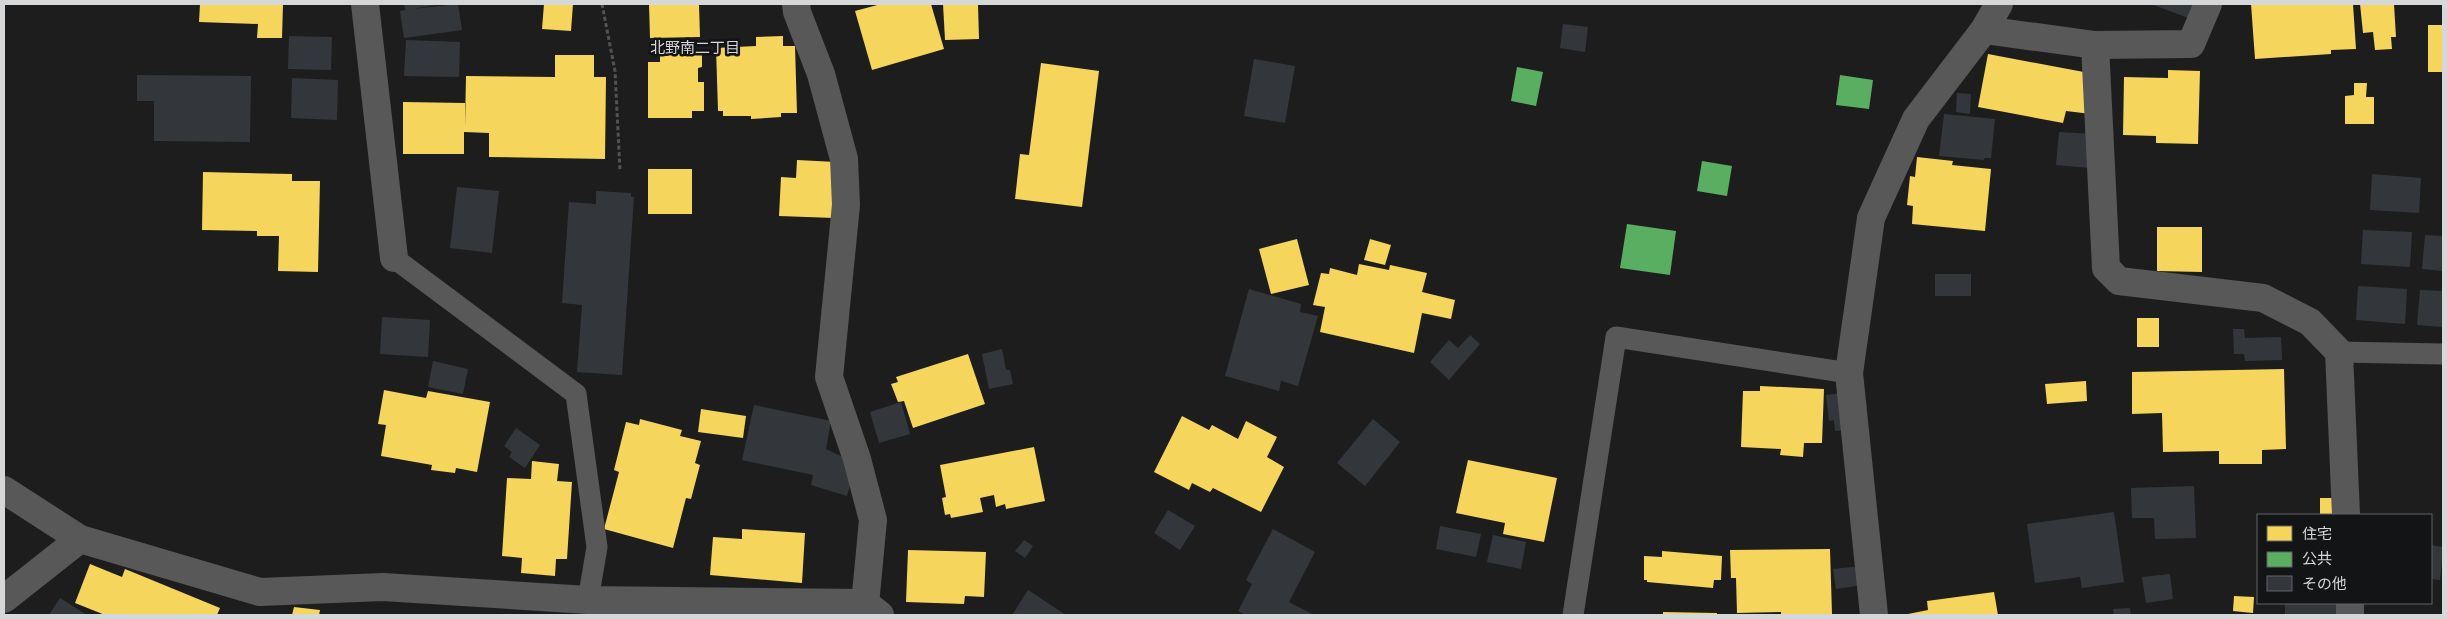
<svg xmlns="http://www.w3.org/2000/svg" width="2447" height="619" font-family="Rubik,'Noto Sans JP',sans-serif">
	<rect width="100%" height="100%" fill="#1d1d1e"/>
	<g fill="#f6d55c">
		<path d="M 200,4 L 283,4 L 282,38 L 257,38 L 258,24 L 199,22 Z"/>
		<path d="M 544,4 L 573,4 L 571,31 L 542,29 Z"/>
		<path d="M 649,4 L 699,4 L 700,37 L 650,38 Z"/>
		<path d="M 881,4 L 931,4 L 944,49 L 872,70 L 855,11 Z"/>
		<path d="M 943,4 L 978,4 L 979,39 L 945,40 Z"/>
		<path d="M 2251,4 L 2353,4 L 2356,49 L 2331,50 L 2331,54 L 2255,59 Z"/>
		<path d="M 2360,4 L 2394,4 L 2396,37 L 2391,37 L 2392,49 L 2375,50 L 2373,32 L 2363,33 Z"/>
		<rect x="2428" y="25" width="15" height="47"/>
		<path d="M 783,36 L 783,46 L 795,46 L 797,113 L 781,113 L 781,117 L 751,119 L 751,116 L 723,116 L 723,111 L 718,111 L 716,48 L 756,46 L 756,37 Z"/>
		<path d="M 660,54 L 702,54 L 702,67 L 698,68 L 698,82 L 704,82 L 704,111 L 692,111 L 692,118 L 648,118 L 648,62 L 660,62 Z"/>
		<path d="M 1988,54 L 2089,73 L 2091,114 L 2066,111 L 2063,123 L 1978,107 Z"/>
		<path d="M 555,55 L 594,55 L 594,77 L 606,77 L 605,159 L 489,157 L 489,133 L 464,132 L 464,154 L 403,154 L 403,102 L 465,103 L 465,126 L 466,76 L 555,77 Z"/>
		<path d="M 1041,63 L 1099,71 L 1082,207 L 1015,199 L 1020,154 L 1029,155 Z"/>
		<path d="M 2168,70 L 2200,71 L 2198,144 L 2156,143 L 2156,136 L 2123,135 L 2124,77 L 2168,78 Z"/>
		<path d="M 2354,83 L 2367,83 L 2366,97 L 2374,97 L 2374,124 L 2345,124 L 2345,96 L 2354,95 Z"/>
		<path d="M 1917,157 L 1953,161 L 1952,165 L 1991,169 L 1985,231 L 1912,224 L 1913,206 L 1907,205 L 1910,176 L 1915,177 Z"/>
		<path d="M 797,160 L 836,162 L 834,218 L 779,216 L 781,177 L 796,178 Z"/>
		<rect x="648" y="169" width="44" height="45"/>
		<path d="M 203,172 L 292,174 L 292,181 L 320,181 L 318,272 L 278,271 L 279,236 L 257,236 L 257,231 L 202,230 Z"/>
		<path d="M 2157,227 L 2202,227 L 2202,272 L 2157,271 Z"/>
		<path d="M 1297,239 L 1309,285 L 1271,294 L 1259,249 Z"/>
		<path d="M 1370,239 L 1391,245 L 1385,265 L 1364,260 Z"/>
		<path d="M 1359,264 L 1389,270 L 1390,265 L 1427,273 L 1422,292 L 1455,300 L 1451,319 L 1422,313 L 1414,353 L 1320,332 L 1325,307 L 1313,305 L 1321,273 L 1329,274 L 1330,268 L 1357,275 Z"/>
		<rect x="2137" y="318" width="22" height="29"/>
		<path d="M 968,354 L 985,404 L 913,428 L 904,401 L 898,402 L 891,384 L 898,382 L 896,377 Z"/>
		<path d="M 2284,369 L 2286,449 L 2262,450 L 2262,464 L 2219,464 L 2219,451 L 2163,452 L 2162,413 L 2132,414 L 2132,372 Z"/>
		<path d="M 2086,381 L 2087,401 L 2047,404 L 2045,384 Z"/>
		<path d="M 1760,386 L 1824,389 L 1822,443 L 1804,443 L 1803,457 L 1780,455 L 1781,449 L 1741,447 L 1743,391 L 1760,391 Z"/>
		<path d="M 384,390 L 426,398 L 428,391 L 490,402 L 477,472 L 456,468 L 455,473 L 431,470 L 432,465 L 381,456 L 386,425 L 378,424 Z"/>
		<path d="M 701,409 L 746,416 L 743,438 L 698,432 Z"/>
		<path d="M 1182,416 L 1209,430 L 1212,425 L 1238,439 L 1246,421 L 1277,437 L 1267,457 L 1284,467 L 1261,512 L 1213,488 L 1210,492 L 1192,483 L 1189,490 L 1154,472 Z"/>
		<path d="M 640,419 L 682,430 L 680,436 L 701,441 L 695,463 L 700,465 L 691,499 L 686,498 L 673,548 L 604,529 L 619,472 L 614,470 L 626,422 L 639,425 Z"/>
		<path d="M 1034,447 L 1045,501 L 1006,509 L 1005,504 L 996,507 L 994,495 L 980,498 L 983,512 L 951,518 L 950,514 L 945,515 L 942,498 L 946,497 L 940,465 Z"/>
		<path d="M 1468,460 L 1557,478 L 1544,542 L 1503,534 L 1505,523 L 1456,513 Z"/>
		<path d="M 532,461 L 559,464 L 557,481 L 572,482 L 567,559 L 556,559 L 555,576 L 521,573 L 522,558 L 502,556 L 507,478 L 531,479 Z"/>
		<path d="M 2320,498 L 2336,498 L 2337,515 L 2320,515 Z"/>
		<path d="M 742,529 L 805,533 L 802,583 L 710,575 L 713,537 L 742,539 Z"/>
		<path d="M 1830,549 L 1832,614 L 1781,615 L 1781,612 L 1737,613 L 1736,578 L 1731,578 L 1730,550 Z"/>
		<path d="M 908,550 L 986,552 L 984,597 L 965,596 L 964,604 L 906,602 Z"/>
		<path d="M 1662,551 L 1722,556 L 1721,580 L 1714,580 L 1713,588 L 1647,582 L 1647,580 L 1644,580 L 1644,556 L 1662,557 Z"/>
		<path d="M 90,564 L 122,577 L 125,569 L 220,608 L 217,615 L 105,615 L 75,603 Z"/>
		<path d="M 1994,592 L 1998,615 L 1903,615 L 1928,610 L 1927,601 Z"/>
		<path d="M 2234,596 L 2254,597 L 2253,613 L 2233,611 Z"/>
		<path d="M 294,607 L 320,610 L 319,615 L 292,615 Z"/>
		<path d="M 1663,612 L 1717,613 L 1717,615 L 1663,615 Z"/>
	</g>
	<g fill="#5aae61">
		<path d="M 1517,67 L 1543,72 L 1536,106 L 1511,101 Z"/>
		<path d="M 1840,75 L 1873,80 L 1869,109 L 1836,105 Z"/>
		<path d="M 1702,161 L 1732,166 L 1727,196 L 1697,191 Z"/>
		<path d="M 1627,224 L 1676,231 L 1670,275 L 1620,268 Z"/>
	</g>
	<g fill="#33373c">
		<path d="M 404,4 L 441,4 L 413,9 L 458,4 L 462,30 L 404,38 L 400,11 L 405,10 Z"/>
		<path d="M 2151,4 L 2196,4 L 2191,19 Z"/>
		<path d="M 1563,24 L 1588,27 L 1585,52 L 1560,48 Z"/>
		<path d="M 289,36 L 332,37 L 331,70 L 288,69 Z"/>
		<path d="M 406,40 L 460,42 L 459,77 L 404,76 Z"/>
		<path d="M 1254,59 L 1295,66 L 1285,123 L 1244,116 Z"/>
		<path d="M 137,75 L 251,76 L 250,142 L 154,141 L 154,101 L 137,101 Z"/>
		<path d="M 292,78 L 338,80 L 337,120 L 291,118 Z"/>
		<path d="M 1957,93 L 1971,94 L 1970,114 L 1956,112 Z"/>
		<path d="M 1944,114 L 1995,119 L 1991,158 L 1984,158 L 1984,160 L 1939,156 Z"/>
		<path d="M 2059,132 L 2092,134 L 2090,168 L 2056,165 Z"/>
		<path d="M 2372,174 L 2421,178 L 2419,213 L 2370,210 Z"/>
		<path d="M 457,187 L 499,191 L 492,253 L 450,248 Z"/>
		<path d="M 596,191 L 631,193 L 631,197 L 634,197 L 622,375 L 577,372 L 582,305 L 562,303 L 569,202 L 596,204 Z"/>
		<path d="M 2363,230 L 2412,232 L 2410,267 L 2361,264 Z"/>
		<path d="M 2425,235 L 2443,236 L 2443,271 L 2422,269 Z"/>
		<rect x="1935" y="274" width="36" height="22"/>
		<path d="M 2358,286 L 2407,289 L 2405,324 L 2356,320 Z"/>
		<path d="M 1249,289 L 1301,304 L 1300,312 L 1318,316 L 1298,386 L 1281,381 L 1279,391 L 1225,376 Z"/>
		<path d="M 2420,290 L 2443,291 L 2443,327 L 2417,325 Z"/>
		<path d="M 382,317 L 430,320 L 428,357 L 380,354 Z"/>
		<path d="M 2233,329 L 2244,329 L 2245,338 L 2281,337 L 2282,360 L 2245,361 L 2244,354 L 2234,354 Z"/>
		<path d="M 1470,335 L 1480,344 L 1449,380 L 1430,362 L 1449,340 L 1458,348 Z"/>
		<path d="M 1002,349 L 1006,370 L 1010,370 L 1013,384 L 989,389 L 982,354 Z"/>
		<path d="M 433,361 L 468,369 L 463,394 L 428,387 Z"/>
		<path d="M 1849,392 L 1853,429 L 1835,431 L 1834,420 L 1829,421 L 1826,395 Z"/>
		<path d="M 901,402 L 910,434 L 879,443 L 870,412 Z"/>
		<path d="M 754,405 L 831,421 L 826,449 L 847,459 L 853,475 L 847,496 L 811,485 L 813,475 L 742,460 Z"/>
		<path d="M 1373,419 L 1400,442 L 1365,486 L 1337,463 Z"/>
		<path d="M 516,428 L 540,445 L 525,468 L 509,457 L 512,452 L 504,446 Z"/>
		<path d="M 2194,486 L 2196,538 L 2155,539 L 2154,518 L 2132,518 L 2131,488 Z"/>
		<path d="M 1168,510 L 1195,526 L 1180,550 L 1154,533 Z"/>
		<path d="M 2114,512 L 2124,582 L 2082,588 L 2080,577 L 2035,583 L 2027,524 Z"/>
		<path d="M 1440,526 L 1481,534 L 1476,557 L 1436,549 Z"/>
		<path d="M 1273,529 L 1315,552 L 1289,602 L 1314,615 L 1246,615 L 1238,611 L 1252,584 L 1246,580 Z"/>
		<path d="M 1493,535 L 1526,542 L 1521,569 L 1487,562 Z"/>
		<path d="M 1024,540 L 1033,546 L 1025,558 L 1015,551 Z"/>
		<path d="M 2431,545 L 2443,547 L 2440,580 L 2431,579 Z"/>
		<path d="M 1861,566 L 1863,585 L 1836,589 L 1833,569 Z"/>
		<path d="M 2170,574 L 2173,599 L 2146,603 L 2142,577 Z"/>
		<path d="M 1028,590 L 1066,615 L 1012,615 Z"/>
		<path d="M 60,598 L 87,615 L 49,615 Z"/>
		<rect x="2285" y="603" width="51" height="12"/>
		<path d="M 2130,608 L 2131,615 L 2114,615 L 2113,609 Z"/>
	</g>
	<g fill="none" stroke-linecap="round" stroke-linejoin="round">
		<path stroke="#535354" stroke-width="3" stroke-dasharray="4 2.5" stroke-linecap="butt" d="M 602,4 L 615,71 L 620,171"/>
		<g stroke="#585859" stroke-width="21">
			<path d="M 394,258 L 576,394 L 597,547 L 588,600"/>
			<path d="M 2339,352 L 2443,354"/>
			<path d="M 1573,615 L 1616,337 L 1849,373"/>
		</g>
		<g stroke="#585859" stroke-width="28">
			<path d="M 365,4 L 394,258"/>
			<path d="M 796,4 L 797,12 L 821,74 L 844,159 L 846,205 L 829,377 L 857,459 L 873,520 L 864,615"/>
			<path d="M 1984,30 L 2095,45 L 2191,44 L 2208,4"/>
			<path d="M 2095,45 L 2106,268 L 2119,281 L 2263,298 L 2310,322 L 2339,352 L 2346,515"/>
			<path d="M 4,490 L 80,539 L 260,592 L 383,587 L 588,600 L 865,603 L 880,615"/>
			<path d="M 4,599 L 80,539"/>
			<path d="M 2350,603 L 2350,615"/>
			<path d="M 1874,615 L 1849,373 L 1871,218 L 1916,119 L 1984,30 L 1999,4"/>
		</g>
	</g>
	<g text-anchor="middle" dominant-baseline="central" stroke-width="5" stroke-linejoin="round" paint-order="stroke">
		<g font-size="15" fill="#d6d7d9" stroke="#131416">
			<text x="695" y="48">北野南二丁目</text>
		</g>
	</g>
	<rect width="2447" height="619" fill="none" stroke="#d6d7d9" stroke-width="10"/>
	<rect x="2257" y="514" width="175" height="90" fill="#131416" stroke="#616264"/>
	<rect x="2267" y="526" width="25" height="15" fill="#f6d55c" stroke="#616264"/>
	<text x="2302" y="539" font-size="15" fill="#d6d7d9">住宅</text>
	<rect x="2267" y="552" width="25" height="15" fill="#5aae61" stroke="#616264"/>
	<text x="2302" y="564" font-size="15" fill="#d6d7d9">公共</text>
	<rect x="2267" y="576" width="25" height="15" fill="#33373c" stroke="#616264"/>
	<text x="2302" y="589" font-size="15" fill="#d6d7d9">その他</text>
</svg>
